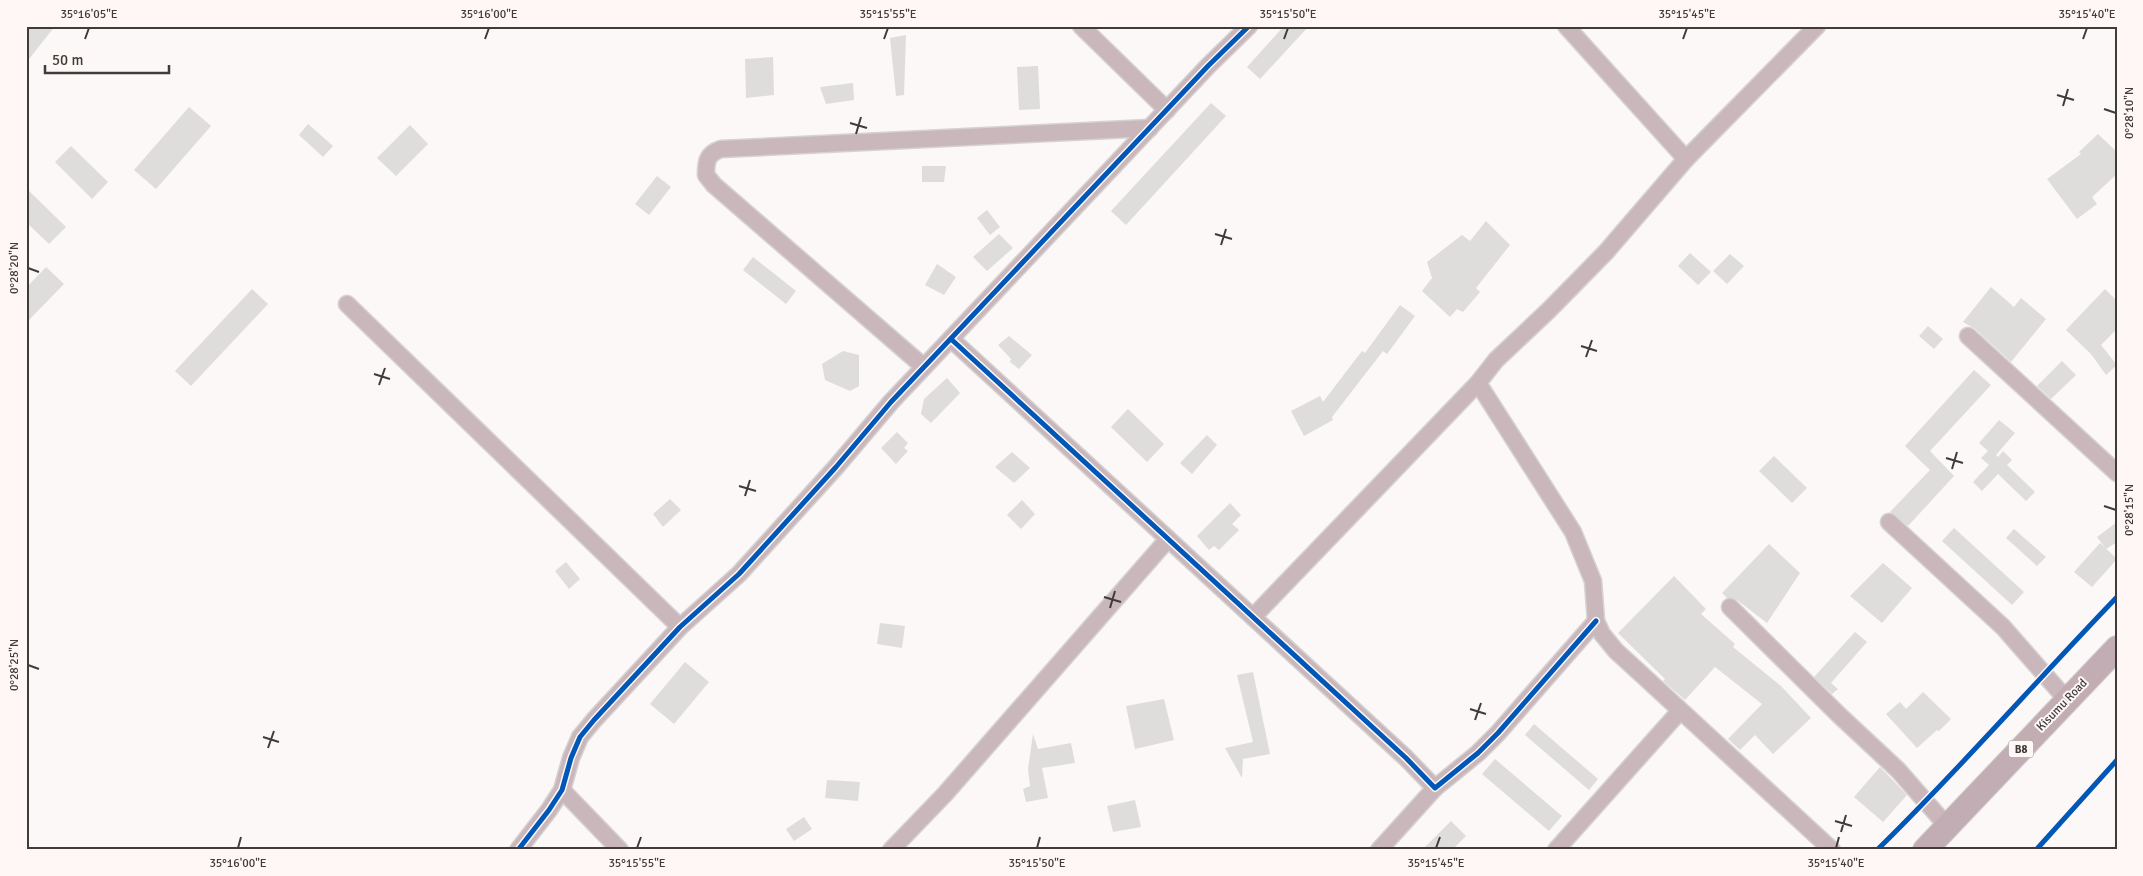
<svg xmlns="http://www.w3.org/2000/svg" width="2143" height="876" font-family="Signika,sans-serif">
	<rect width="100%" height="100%" fill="#fcf8f7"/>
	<g fill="#dfdcdc">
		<path d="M 30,26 L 55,26 L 26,63 L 26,32 Z"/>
		<path d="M 1284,26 L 1309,26 L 1260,79 L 1247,67 Z"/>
		<path d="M 906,35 L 904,95 L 896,96 L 890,38 Z"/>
		<path d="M 773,57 L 774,95 L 746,98 L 745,59 Z"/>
		<path d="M 1038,66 L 1040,109 L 1019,110 L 1017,67 Z"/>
		<path d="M 853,83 L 854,100 L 826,104 L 820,87 Z"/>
		<path d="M 1211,103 L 1226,116 L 1126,225 L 1111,211 Z"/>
		<path d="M 189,107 L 211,126 L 156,189 L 134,170 Z"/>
		<path d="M 308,124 L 333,146 L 323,157 L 299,135 Z"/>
		<path d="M 410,125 L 428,144 L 396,176 L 377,158 Z"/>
		<path d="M 2098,134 L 2117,152 L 2117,174 L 2092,197 L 2097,204 L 2077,219 L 2047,179 L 2081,154 L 2079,152 Z"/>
		<path d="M 71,146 L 108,182 L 92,199 L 55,162 Z"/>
		<path d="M 922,166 L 946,166 L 944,182 L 922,182 Z"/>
		<path d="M 657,176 L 671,187 L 649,215 L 635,204 Z"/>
		<path d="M 26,188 L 66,227 L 49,244 L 26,222 Z"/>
		<path d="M 987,210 L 1000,227 L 990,235 L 977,218 Z"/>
		<path d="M 1486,221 L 1510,245 L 1476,288 L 1480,292 L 1463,312 L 1457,309 L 1450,317 L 1422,291 L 1432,278 L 1427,262 L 1462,235 L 1470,241 Z"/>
		<path d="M 999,234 L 1013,248 L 987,271 L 973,257 Z"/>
		<path d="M 1690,253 L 1711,272 L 1698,285 L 1678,266 Z"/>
		<path d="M 1730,254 L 1744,266 L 1727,284 L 1713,271 Z"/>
		<path d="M 753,257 L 796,291 L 786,304 L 743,270 Z"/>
		<path d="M 937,264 L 956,277 L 944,295 L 925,285 Z"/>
		<path d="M 46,267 L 64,284 L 26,323 L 26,288 Z"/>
		<path d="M 1991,287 L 2014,307 L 2021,298 L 2046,319 L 2011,362 L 1975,329 L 1963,322 Z"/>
		<path d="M 252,289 L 268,304 L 191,386 L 175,371 Z"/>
		<path d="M 2105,289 L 2117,301 L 2117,329 L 2101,345 L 2117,365 L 2106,375 L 2091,354 L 2066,330 Z"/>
		<path d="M 1400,305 L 1415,316 L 1387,354 L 1383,351 L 1332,417 L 1333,420 L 1304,436 L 1291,411 L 1320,396 L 1323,402 L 1362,351 L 1365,353 Z"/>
		<path d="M 1928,326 L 1943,339 L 1934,349 L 1919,336 Z"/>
		<path d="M 1009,336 L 1032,355 L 1019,369 L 1010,362 L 1011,359 L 998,345 Z"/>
		<path d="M 843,351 L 859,355 L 859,386 L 850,391 L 825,380 L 822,364 Z"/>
		<path d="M 2062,361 L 2076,375 L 2051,399 L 2037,386 Z"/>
		<path d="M 1974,370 L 1991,385 L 1930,451 L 1954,476 L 1908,526 L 1890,512 L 1930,470 L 1905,446 Z"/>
		<path d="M 947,378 L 960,393 L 931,423 L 921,414 L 924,399 Z"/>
		<path d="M 1128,409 L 1164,444 L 1147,462 L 1111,427 Z"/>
		<path d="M 1999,420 L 2015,433 L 1996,455 L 1998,457 L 2003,451 L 2012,460 L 2007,465 L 2035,492 L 2026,501 L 1998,474 L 1982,491 L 1973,482 L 1989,465 L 1981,458 L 1988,451 L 1979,443 Z"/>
		<path d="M 897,432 L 908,443 L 904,448 L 908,451 L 896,464 L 881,448 Z"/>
		<path d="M 1207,435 L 1217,445 L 1192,474 L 1180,463 Z"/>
		<path d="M 1012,452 L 1030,468 L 1014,483 L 995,467 Z"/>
		<path d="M 1774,456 L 1807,488 L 1792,503 L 1759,471 Z"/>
		<path d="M 670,499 L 681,510 L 663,527 L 653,514 Z"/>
		<path d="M 1022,500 L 1035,514 L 1021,529 L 1007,515 Z"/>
		<path d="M 1230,503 L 1241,515 L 1232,524 L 1239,530 L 1219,550 L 1214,546 L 1209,550 L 1197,536 Z"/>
		<path d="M 2117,522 L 2117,542 L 2106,549 L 2097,537 Z"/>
		<path d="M 1954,528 L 2024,592 L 2012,605 L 1942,541 Z"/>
		<path d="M 2014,529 L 2046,557 L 2037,566 L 2006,538 Z"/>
		<path d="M 2100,543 L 2117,559 L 2092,587 L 2074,572 Z"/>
		<path d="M 1769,544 L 1800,573 L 1767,623 L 1737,600 L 1727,598 L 1722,593 Z"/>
		<path d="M 566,562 L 580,579 L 569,589 L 555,571 Z"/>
		<path d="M 1883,563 L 1912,588 L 1882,623 L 1850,596 Z"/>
		<path d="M 1674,576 L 1706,609 L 1701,614 L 1735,644 L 1733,647 L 1781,686 L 1811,718 L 1773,754 L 1755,735 L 1740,750 L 1728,739 L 1762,704 L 1715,667 L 1685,700 L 1663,681 L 1665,679 L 1618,633 Z"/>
		<path d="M 880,623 L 905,626 L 902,648 L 877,644 Z"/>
		<path d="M 1855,632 L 1867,642 L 1831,683 L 1838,689 L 1832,694 L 1814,677 Z"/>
		<path d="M 685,662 L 709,682 L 674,724 L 650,704 Z"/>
		<path d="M 1253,672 L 1270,754 L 1243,759 L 1242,778 L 1225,748 L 1253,742 L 1237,675 Z"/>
		<path d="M 1923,692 L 1951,719 L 1939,731 L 1937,730 L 1917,748 L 1886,714 L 1900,702 L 1906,709 Z"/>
		<path d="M 1164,699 L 1174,740 L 1135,749 L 1126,706 Z"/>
		<path d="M 1534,724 L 1598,779 L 1589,790 L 1525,735 Z"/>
		<path d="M 1033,734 L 1038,749 L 1071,743 L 1075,763 L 1042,768 L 1048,798 L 1026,802 L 1023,789 L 1030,786 L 1028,769 Z"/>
		<path d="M 1495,759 L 1562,816 L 1549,831 L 1482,774 Z"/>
		<path d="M 1880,767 L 1907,795 L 1883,822 L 1854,797 Z"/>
		<path d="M 827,780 L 860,782 L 858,801 L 825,798 Z"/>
		<path d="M 1135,800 L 1141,827 L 1113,832 L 1107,806 Z"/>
		<path d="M 804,817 L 812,829 L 794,841 L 786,829 Z"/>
		<path d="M 1451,821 L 1466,836 L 1452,850 L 1422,850 Z"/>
	</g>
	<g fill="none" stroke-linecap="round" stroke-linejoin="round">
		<g stroke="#d5d3d2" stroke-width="19">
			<g id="minor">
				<path d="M 1081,26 L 1167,110"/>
				<path d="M 1566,26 L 1686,159"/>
				<path d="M 347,304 L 680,627"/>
				<path d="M 1968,336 L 2117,473"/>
				<path d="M 951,339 L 1406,758 L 1435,788 L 1478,753 L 1498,733 L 1596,621"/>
				<path d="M 924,367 L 714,185 L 706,175 C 706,161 707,154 721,149 L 1150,128"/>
				<path d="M 1478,383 L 1573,532 L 1593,581 L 1596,621 L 1602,634 L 1616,651 L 1639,672 L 1832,850"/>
				<path d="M 1889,522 L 2003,627 L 2067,700"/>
				<path d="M 1730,607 L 1839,715 L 1898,770 L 1947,826"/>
				<path d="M 1253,617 L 1478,383 L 1496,360 L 1549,310 L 1606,252 L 1686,159 L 1817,26"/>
				<path d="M 562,790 L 620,850"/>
				<path d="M 518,850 L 549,810 L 562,790 L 571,758 L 580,737 L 594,720 L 680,627 L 739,574 L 836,467 L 891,402 L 1208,66 L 1249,26"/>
				<path d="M 891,850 L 945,794 L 1168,539"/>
				<path d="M 1379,850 L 1435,788"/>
				<path d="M 1556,850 L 1680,711"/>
			</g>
		</g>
		<g stroke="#d5d3d2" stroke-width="26">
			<path id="highway" d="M 1925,850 L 2117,648"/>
		</g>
		<use href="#minor" stroke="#cab7bb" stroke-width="16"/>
		<use href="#highway" stroke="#c3adb4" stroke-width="24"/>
		<g stroke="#fef7f5" stroke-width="8">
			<g id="cycleway">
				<path d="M 951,339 L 1406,758 L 1435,788 L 1478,753 L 1498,733 L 1596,621"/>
				<path d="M 518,850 L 549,810 L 562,790 L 571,758 L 580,737 L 594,720 L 680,627 L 739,574 L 836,467 L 891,402 L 1208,66 L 1249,26"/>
				<path d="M 1877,850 C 1960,769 2036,681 2117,597"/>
				<path d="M 2036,850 L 2117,760"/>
			</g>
		</g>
		<use href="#cycleway" stroke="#0057b8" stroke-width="5"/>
	</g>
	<path fill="none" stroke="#3f3c3b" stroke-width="2" d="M 85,39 L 89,28M 485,39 L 489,28M 884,39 L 888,28M 1284,39 L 1288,28M 1683,39 L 1687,28M 2083,39 L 2087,28M 2057,95 L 2074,100M 2063,106 L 2068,89M 2104,109 L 2116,113M 850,123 L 867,128M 856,134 L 861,117M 1215,234 L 1232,239M 1221,245 L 1226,229M 28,268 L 39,272M 1581,346 L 1597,351M 1586,357 L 1592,340M 374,374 L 390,379M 379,385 L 385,368M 1946,458 L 1963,463M 1952,469 L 1957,452M 739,486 L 756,491M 745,496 L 750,480M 2104,506 L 2116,510M 1104,597 L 1121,602M 1110,608 L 1115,591M 28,665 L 39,669M 1470,709 L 1486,714M 1475,720 L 1481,703M 263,737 L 279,742M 268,748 L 274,731M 1835,821 L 1852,826M 1841,832 L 1846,815M 238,848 L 241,837M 637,848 L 641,837M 1037,848 L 1040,837M 1436,848 L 1440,837M 1836,848 L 1839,837"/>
	<g text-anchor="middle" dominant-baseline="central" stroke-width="4" stroke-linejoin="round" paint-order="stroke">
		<rect fill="#fef7f5" stroke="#787473" stroke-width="1" x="2008.5" y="740.5" width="25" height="17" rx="4"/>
		<g font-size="11" font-weight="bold" fill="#3f3c3b">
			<text x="2021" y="749">B8</text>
		</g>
		<g font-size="12" fill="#3f3c3b" stroke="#fef7f5">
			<text transform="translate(2062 705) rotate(-46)">Kisumu Road</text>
		</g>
	</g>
	<rect width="2143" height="876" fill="none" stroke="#fef7f5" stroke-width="55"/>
	<path d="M45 65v8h124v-8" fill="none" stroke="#3f3c3b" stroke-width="2.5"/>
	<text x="52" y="65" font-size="15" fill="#3f3c3b" stroke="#fef7f5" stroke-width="4" paint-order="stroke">50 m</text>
	<rect x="28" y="28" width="2088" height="820" fill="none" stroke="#3f3c3b" stroke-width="2"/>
	<g font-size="12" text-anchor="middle" fill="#3f3c3b">
		<text x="89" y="18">35°16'05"E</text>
		<text x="489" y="18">35°16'00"E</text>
		<text x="888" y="18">35°15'55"E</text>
		<text x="1288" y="18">35°15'50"E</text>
		<text x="1687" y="18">35°15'45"E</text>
		<text x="2087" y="18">35°15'40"E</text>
		<text transform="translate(2129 113) rotate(-90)" y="4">0°28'10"N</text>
		<text transform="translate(14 268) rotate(-90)" y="4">0°28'20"N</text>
		<text transform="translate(2129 510) rotate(-90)" y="4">0°28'15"N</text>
		<text transform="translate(14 665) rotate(-90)" y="4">0°28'25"N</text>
		<text x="238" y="867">35°16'00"E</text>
		<text x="637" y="867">35°15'55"E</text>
		<text x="1037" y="867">35°15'50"E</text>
		<text x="1436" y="867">35°15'45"E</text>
		<text x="1836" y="867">35°15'40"E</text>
	</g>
</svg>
